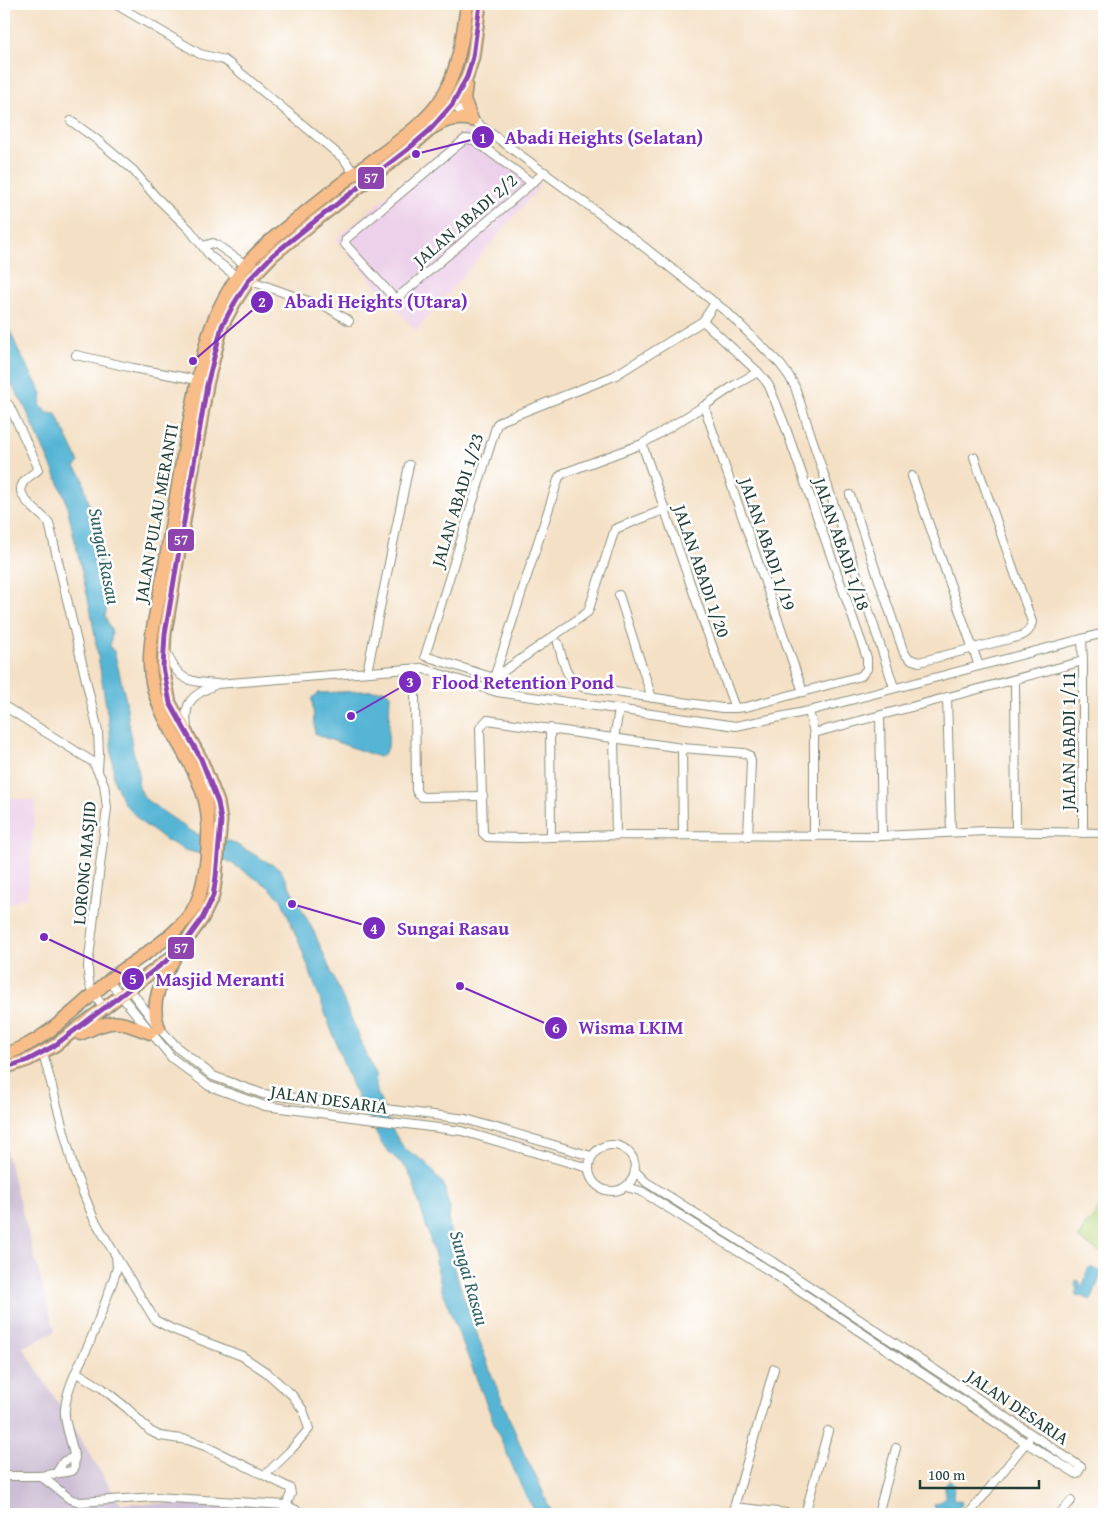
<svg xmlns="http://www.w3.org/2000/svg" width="1108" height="1518" font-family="'Gentium Book Plus',serif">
	<rect width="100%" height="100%" fill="#fff"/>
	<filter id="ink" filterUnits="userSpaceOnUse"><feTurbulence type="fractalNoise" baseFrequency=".02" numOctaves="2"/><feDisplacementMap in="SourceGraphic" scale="10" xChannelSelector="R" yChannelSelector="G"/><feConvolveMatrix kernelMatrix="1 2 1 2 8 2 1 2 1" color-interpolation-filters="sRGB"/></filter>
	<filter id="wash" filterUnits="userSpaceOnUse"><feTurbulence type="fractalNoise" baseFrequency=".0096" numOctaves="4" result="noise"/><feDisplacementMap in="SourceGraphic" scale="20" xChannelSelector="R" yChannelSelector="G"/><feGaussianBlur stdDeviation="1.12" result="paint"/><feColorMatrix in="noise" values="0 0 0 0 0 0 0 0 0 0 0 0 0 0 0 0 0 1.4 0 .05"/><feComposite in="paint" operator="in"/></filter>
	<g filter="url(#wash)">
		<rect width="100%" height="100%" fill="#f4e0c5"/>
		<g fill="#edd0e9">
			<path d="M 464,131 L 540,186 L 416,331 L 336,239 Z"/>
			<path d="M 4,797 L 36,801 L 27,897 L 4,905 Z"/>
		</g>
		<path fill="#ccbed4" d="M 4,1144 L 55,1332 L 23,1347 L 120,1503 L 301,1505 L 308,1514 L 4,1514 Z"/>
		<path fill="#b8d77e" stroke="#6c8a59" d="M 1101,1205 L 1104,1206 L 1104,1255 L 1078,1238 L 1088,1221 L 1090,1222 Z"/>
		<g fill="#57b5d5" stroke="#3b7984">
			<path d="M 4,316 L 19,352 L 42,393 L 40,405 L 48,413 L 56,414 L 79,462 L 75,467 L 82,476 L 96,532 L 107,607 L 105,616 L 112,632 L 110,647 L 114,651 L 126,701 L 132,747 L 139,773 L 138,785 L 145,799 L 188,829 L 197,834 L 232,842 L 280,869 L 314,932 L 361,1041 L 375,1075 L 377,1092 L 391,1128 L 404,1148 L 425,1162 L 433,1170 L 435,1176 L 443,1183 L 450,1209 L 449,1219 L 451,1247 L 454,1269 L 492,1376 L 524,1454 L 538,1480 L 549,1507 L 554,1514 L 537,1514 L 525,1495 L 498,1433 L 442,1291 L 435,1256 L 412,1179 L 406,1168 L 383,1146 L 352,1086 L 300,945 L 281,899 L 266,885 L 228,861 L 185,850 L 166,840 L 142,823 L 123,802 L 114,780 L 110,731 L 91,612 L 65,497 L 24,405 L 4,372 Z"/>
			<path d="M 384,690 L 390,695 L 388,748 L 384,754 L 379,757 L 317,735 L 315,733 L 312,698 L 319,693 Z"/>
			<path d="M 1090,1267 L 1102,1272 L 1091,1300 L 1081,1296 L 1078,1297 L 1075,1293 L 1077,1290 L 1075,1285 L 1076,1281 L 1078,1280 L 1081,1283 L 1079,1288 C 1088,1284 1083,1274 1090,1267 Z"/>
			<path d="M 948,1481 L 951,1482 L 954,1486 L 953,1499 L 961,1501 L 962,1505 L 957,1509 L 952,1506 L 950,1507 L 936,1509 L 934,1504 L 942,1501 L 945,1497 L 945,1485 Z"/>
		</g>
	</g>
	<g filter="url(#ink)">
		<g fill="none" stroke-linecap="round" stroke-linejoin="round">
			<g stroke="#8a8e7c" stroke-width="10">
				<g id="minor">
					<path d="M 115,4 L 200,54 L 224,60 L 230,64 L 345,160 L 354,174"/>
					<path d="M 450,103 L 639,243 L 728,313 L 780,364 L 789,376 L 795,387 L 894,687"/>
					<path d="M 71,121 L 96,139 L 133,170 L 155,196 L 189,229 L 210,256 L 237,277"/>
					<path d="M 532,183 L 474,140 L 465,139 L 346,239 L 345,244 L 395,299 L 408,289 L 545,172"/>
					<path d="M 203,246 L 213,243 L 217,245 L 246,265"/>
					<path d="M 249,280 L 299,298 L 327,307 L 349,321"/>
					<path d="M 76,355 L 133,368 L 198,380"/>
					<path d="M 9,405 L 38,467 L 38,470 C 33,474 26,478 23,483 C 13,497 43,514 49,523 L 98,731 L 99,755 L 98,769"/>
					<path d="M 704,406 L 803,692"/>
					<path d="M 642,444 L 705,626 L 735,708"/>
					<path d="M 912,476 L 979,666"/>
					<path d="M 850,495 L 904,653 L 910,659 L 919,662 L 1021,636 C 1029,632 1030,629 1032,622 L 974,457"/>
					<path d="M 666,509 L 615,529 L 588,612 L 494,678 L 425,656 L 497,424 L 503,420 L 614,376 L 703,321 L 715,303"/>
					<path d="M 619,595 L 652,698"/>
					<path d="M 1082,639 L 1083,661 L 1083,833"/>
					<path d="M 558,643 C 563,660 565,680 582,687 L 722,708 L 735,708 L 746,707 L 861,676 L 867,669 L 867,658 L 784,423 L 769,386 L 765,380 L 758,372 L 703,321"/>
					<path d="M 166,651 C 178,681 186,681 217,684 L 421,668 L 497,692 L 736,726 L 809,711 L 1104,633"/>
					<path d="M 421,668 L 417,675 L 415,692 L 416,790 L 418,794 L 422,797 L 483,796"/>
					<path d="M 367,672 L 409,465"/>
					<path d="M 494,678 L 559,477 L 564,473 L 642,444 L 704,406 L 735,385 L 758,372"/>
					<path d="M 1015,680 L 1016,831"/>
					<path d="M 947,697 L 951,832"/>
					<path d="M 4,706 L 93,762 L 104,784 L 107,808 L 88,966 C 88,989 92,992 105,1009"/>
					<path d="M 809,711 L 814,733 L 814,836"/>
					<path d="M 880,716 L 882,836"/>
					<path d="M 550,728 L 551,837"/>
					<path d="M 187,729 C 183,702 192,695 215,685"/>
					<path d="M 814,733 L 1083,661"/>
					<path d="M 682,748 L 683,835"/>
					<path d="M 616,835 L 614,738 L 619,710"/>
					<path d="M 748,837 L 751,761 L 749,755 L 744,753 L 682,748 L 487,720 L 480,728 L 483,833 L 487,837 L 520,838 L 616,835 L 882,836 L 985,831 L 1104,833"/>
					<path d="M 118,974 L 159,1028 L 179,1049 L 213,1076 L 263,1094 L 466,1119 L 591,1156"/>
					<path d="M 109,981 L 172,1058 L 209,1086 L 265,1106 L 462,1131 L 588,1168"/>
					<circle cx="612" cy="1168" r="23"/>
					<path d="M 626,1187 L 641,1191 L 768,1270 L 1026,1443 L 1077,1474 L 1081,1467 L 773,1262 L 646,1182 L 635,1171"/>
					<path d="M 117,1258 L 155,1320 L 172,1329 L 242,1356 L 266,1372 L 292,1395 L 303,1410 L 309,1429 L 289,1452 L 265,1475"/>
					<path d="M 76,1372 L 102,1388 L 128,1409 L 150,1431 L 160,1436 L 188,1440 L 205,1446 L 290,1488 L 291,1494 L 286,1505"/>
					<path d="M 57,1472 L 64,1461 L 75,1457"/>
					<path d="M 4,1476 L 41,1476 L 72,1471 L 74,1469 C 77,1447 63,1429 65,1409 C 67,1386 80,1364 89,1344 C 99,1319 109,1294 117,1268 L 116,1256 L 94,1219 L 75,1173 L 43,1053"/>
					<path d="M 41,1476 L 70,1499 L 80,1502 L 155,1497 L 286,1505 L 296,1510 L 300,1514"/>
					<path d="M 734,1507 L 795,1514"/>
					<path d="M 732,1514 L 774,1369"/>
					<path d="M 805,1514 L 828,1431"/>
					<path d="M 878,1514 L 896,1448"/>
					<path d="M 969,1514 L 1028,1440"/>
					<path d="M 1060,1514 L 1071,1501"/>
				</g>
			</g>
			<g stroke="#8a8e7c" stroke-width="15">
				<g id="primary">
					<path d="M 466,84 L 464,99 L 472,120"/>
					<path d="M 434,127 C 446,119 459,117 472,120"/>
					<path d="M 159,1028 C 149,1003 161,981 174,959"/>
					<path d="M 80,1034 C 115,1018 115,1020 150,1033"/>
					<path d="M 4,1055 C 20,1049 35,1042 49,1031 C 73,1014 94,992 117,974 C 142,955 172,939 191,913 C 207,889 212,829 205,801 C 193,754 152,717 150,666 C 149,633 160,598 165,565 C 176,494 188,422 204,352 C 210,325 222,299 238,276 C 254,252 279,233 302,215 C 324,197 345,180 368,164 C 393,145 427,123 443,96 C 459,67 463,36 467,4"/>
					<path d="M 4,1068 L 28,1060 L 54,1046 L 178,952 L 202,919 L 213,896 L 216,877 L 221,821 L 218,802 L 201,759 L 170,703 L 163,667 L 165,634 L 197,445 L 207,385 L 222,326 L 235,302 L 249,280 L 273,255 L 315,221 L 407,150 L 429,131 L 452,105 L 467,77 L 473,57 L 480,4"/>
				</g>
			</g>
			<use href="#minor" stroke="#fff" stroke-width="8"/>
			<use href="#primary" stroke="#f8bd89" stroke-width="12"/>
			<g stroke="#fff" stroke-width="9">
				<path id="bus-1" d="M 4,1068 L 28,1060 L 54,1046 L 178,952 L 202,919 L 213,896 L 216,877 L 221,821 L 218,802 L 201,759 L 170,703 L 163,667 L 165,634 L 197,445 L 207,385 L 222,326 L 235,302 L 249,280 L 273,255 L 315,221 L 407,150 L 429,131 L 452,105 L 467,77 L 473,57 L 480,4"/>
			</g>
			<use href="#bus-1" stroke="#8e44ad" stroke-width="5"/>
		</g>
	</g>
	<g text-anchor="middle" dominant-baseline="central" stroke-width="5" stroke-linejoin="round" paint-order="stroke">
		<g font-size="18" fill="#1f3d34" stroke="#fff">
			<text transform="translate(465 220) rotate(-41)">JALAN ABADI 2/2</text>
			<text transform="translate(457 500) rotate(-73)">JALAN ABADI 1/23</text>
			<text transform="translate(156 513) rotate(-80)">JALAN PULAU MERANTI</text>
			<text transform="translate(768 544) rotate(71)">JALAN ABADI 1/19</text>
			<text transform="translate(842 544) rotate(71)">JALAN ABADI 1/18</text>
			<text transform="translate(702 571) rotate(71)">JALAN ABADI 1/20</text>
			<text transform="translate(1068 741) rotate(-90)">JALAN ABADI 1/11</text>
			<text transform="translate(84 863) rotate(-85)">LORONG MASJID</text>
			<text transform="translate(329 1099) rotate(8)">JALAN DESARIA</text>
			<text transform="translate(1018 1407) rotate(34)">JALAN DESARIA</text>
		</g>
		<g font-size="19" font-style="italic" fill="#306164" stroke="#fff">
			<text transform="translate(105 556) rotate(79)">Sungai Rasau</text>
			<text transform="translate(470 1278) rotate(74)">Sungai Rasau</text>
		</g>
	</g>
	<path fill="none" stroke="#7b2cbf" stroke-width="2" d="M416 154L483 137M193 361L262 302M351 716L410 682M292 904L374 928M44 937L133 979M460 986L556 1028"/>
	<g fill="#7b2cbf" stroke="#fff" stroke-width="2">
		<circle cx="416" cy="154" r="5"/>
		<circle cx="193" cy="361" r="5"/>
		<circle cx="351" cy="716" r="5"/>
		<circle cx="292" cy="904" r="5"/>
		<circle cx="44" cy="937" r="5"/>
		<circle cx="460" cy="986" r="5"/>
		<circle cx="483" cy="137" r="12"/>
		<circle cx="262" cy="302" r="12"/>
		<circle cx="410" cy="682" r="12"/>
		<circle cx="374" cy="928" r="12"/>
		<circle cx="133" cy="979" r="12"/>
		<circle cx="556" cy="1028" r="12"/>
	</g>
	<g font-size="15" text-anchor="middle" font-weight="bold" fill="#fff">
		<text x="483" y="143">1</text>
		<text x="262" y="307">2</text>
		<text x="410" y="687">3</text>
		<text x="374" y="934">4</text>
		<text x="133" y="984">5</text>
		<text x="556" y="1033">6</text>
	</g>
	<g font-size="19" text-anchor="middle" font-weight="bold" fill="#7b2cbf" stroke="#fff" stroke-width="5" stroke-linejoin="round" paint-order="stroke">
		<text x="604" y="144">Abadi Heights (Selatan)</text>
		<text x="376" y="308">Abadi Heights (Utara)</text>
		<text x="523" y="689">Flood Retention Pond</text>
		<text x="453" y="935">Sungai Rasau</text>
		<text x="220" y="986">Masjid Meranti</text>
		<text x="631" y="1034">Wisma LKIM</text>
	</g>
	<g stroke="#fff" stroke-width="2">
		<rect x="357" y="166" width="28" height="24" rx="5" fill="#8e44ad"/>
		<rect x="167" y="528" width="28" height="24" rx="5" fill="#8e44ad"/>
		<rect x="167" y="936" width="28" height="24" rx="5" fill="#8e44ad"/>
	</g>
	<g font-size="14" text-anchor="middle" font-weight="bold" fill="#fff">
		<text x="371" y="183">57</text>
		<text x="181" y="545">57</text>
		<text x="181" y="953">57</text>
	</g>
	<rect width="1108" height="1518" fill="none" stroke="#fff" stroke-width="20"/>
	<path d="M920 1480v8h119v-8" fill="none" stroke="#1f3d34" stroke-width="2.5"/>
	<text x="928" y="1480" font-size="15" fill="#1f3d34" stroke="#ffffff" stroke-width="4" paint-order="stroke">100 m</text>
</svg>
